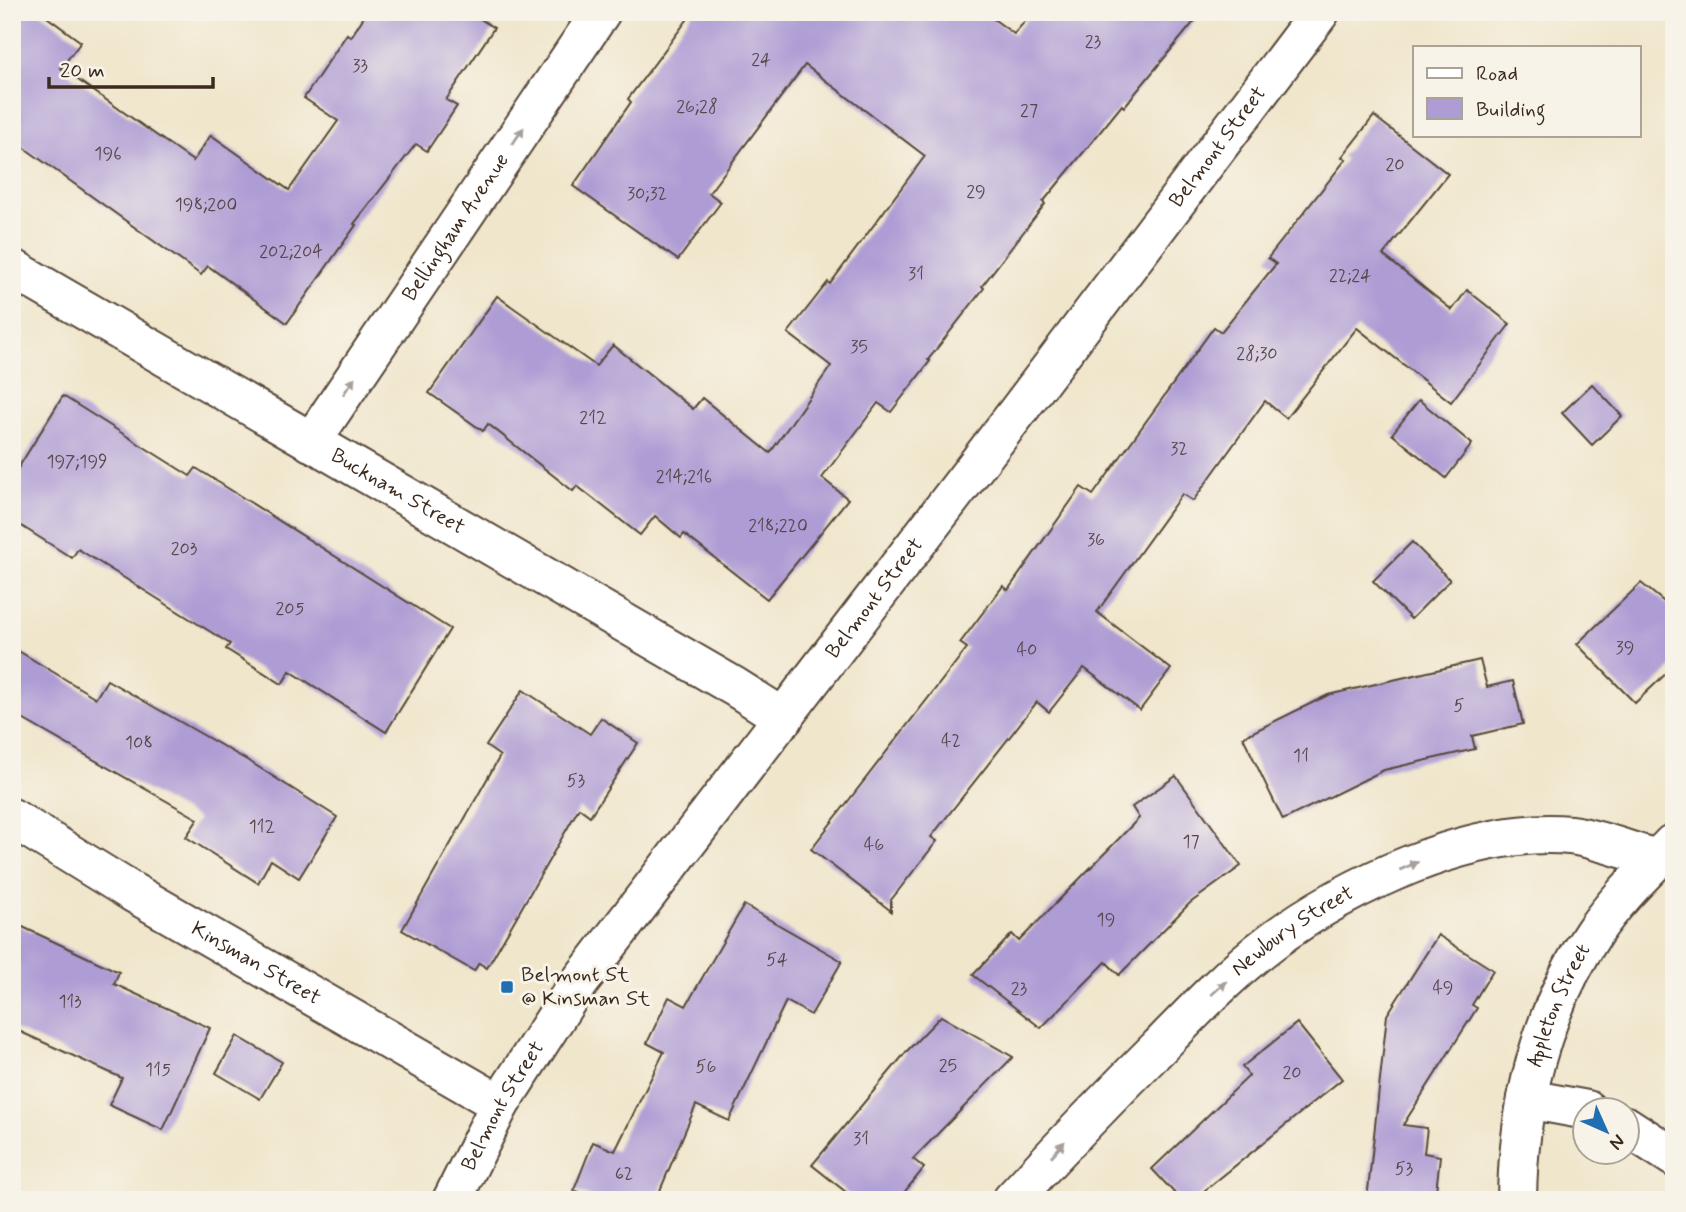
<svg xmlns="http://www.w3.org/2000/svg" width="1686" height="1212" font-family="Mynerve,sans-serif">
	<rect width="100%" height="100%" fill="#f7f3e8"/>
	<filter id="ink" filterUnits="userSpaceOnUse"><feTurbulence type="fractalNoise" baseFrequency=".0143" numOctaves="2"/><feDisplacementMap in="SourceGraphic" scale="14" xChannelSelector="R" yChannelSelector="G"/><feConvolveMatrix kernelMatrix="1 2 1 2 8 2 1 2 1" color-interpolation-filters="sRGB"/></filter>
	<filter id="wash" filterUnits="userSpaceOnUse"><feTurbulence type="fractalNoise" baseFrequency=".00686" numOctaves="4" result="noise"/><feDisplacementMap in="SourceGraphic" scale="28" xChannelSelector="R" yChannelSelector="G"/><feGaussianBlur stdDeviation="1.57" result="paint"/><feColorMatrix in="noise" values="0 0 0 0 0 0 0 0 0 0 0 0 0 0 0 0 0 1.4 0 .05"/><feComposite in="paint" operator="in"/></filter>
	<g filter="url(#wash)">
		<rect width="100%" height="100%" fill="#f0e6cc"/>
		<g id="blocks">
			<g fill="#ae9cd4">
				<path d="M 12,12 L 40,12 L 81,42 L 61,68 L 193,161 L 211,135 L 289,190 L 338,121 L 304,98 L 347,34 L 351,37 L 367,12 L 470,12 L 494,28 L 446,100 L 457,106 L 427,151 L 416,144 L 354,224 L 356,225 L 287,323 L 208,266 L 201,275 L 12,139 Z"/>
				<path d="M 693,12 L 984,12 L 1014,34 L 1033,12 L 1202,12 L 1124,107 L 1122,105 L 1043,202 L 1045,204 L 982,286 L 984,288 L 928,360 L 930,361 L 891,412 L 878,403 L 822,478 L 848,499 L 767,599 L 684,534 L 681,538 L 655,516 L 640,535 L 577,486 L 573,491 L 488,424 L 483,431 L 429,393 L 497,296 L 596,366 L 613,345 L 693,409 L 702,398 L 770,453 L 831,366 L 788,333 L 828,282 L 830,284 L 925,156 L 805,65 L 709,193 L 721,202 L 678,260 L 573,186 L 631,102 L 628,99 Z"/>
				<path d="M 1374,116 L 1448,174 L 1383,255 L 1452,310 L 1467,290 L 1510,324 L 1451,402 L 1357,328 L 1286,418 L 1265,401 L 1193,501 L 1182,494 L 1097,612 L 1171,669 L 1140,710 L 1084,668 L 1049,712 L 1037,702 L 931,837 L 937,841 L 891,900 L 891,911 L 811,849 L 967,648 L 960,643 L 1003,586 L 1008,590 L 1081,487 L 1093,495 L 1214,327 L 1221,332 L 1276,264 L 1268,258 L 1346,159 L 1342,157 Z"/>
				<path d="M 1592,384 L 1622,416 L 1592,445 L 1562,413 Z"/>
				<path d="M 63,396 L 190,476 L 196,468 L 450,629 L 386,732 L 290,671 L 282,684 L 226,649 L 230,644 L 78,549 L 72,558 L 12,520 L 12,478 Z"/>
				<path d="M 1419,400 L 1472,444 L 1446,478 L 1392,434 Z"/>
				<path d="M 1412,542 L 1450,580 L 1411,619 L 1373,581 Z"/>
				<path d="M 1641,583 L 1674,610 L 1674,666 L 1635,703 L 1577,644 Z"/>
				<path d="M 12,647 L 96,698 L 107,680 L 252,763 L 337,817 L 299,878 L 271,860 L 258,883 L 186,837 L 198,819 L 12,713 Z"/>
				<path d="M 1480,660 L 1487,687 L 1513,681 L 1523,724 L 1472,736 L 1475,749 L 1384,770 L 1283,820 L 1243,737 L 1328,695 Z"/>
				<path d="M 523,690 L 590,734 L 601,718 L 638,743 L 590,816 L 579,808 L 487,968 L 479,963 L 474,971 L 402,930 L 500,756 L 486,746 Z"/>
				<path d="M 1176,776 L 1241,866 L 1190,903 L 1119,975 L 1106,962 L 1041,1028 L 973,975 L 1012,934 L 1019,941 L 1139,818 L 1132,807 Z"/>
				<path d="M 744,905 L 842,961 L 811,1015 L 786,1001 L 729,1121 L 696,1105 L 656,1200 L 598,1200 L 574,1190 L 593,1142 L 615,1151 L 664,1052 L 647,1043 L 669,997 L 686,1006 Z"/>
				<path d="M 12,922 L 119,972 L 114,984 L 210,1028 L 163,1130 L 109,1105 L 122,1078 L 12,1028 Z"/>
				<path d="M 1438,935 L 1493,970 L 1472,1005 L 1477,1008 L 1403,1125 L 1427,1128 L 1424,1153 L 1440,1156 L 1435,1200 L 1367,1200 L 1387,1015 Z"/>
				<path d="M 941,1016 L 1013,1057 L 913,1159 L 924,1168 L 898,1200 L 856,1200 L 812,1165 L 906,1052 Z"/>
				<path d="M 1297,1023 L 1342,1079 L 1193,1200 L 1181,1200 L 1152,1169 L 1249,1076 L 1242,1067 Z"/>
				<path d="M 237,1036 L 282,1062 L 260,1099 L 216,1073 Z"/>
			</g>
		</g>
	</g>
	<g filter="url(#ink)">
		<use href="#blocks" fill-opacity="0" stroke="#564638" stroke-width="2"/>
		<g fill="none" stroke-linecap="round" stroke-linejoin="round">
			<g stroke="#564638" stroke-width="42">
				<g id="minor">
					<path id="s1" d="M 12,268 L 735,687 L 784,718"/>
					<path id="s2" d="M 311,442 L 601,12"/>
					<path id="s3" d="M 12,818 L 132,892 L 500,1104"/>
					<path d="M 1527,1099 L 1587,1110"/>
					<path d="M 1626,1126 L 1674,1157"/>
					<path id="s4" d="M 452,1200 L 500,1104 L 573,991 L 1018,411 L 1320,12"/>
					<path id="s5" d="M 1012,1200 C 1060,1148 1109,1097 1159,1047 C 1194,1011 1231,972 1271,942 C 1346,885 1474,826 1570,835 C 1596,838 1631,852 1657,859"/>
					<path id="s6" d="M 1517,1200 C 1518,1105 1541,1011 1594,932 C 1616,900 1645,872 1672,844"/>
				</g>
			</g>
			<use href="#minor" stroke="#fff" stroke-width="38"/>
		</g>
		<defs><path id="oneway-solid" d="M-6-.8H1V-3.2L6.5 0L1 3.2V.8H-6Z" transform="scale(1.75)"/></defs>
		<g fill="#a79f9a">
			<use href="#oneway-solid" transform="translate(518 136) rotate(-56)"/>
			<use href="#oneway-solid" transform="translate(349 386) rotate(-56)"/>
			<use href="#oneway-solid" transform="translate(1409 866) rotate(-23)"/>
			<use href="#oneway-solid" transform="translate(1219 988) rotate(-42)"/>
			<use href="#oneway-solid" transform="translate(1058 1149) rotate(-48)"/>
		</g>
	</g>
	<rect fill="#1f6fb2" stroke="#f7f3e8" stroke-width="2.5" x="500" y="980" width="14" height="14" rx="3.5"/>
	<g text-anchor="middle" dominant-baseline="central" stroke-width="6" stroke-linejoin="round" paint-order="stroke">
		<g font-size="18" fill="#58464c">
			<text x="1093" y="42">23</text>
			<text x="761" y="60">24</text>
			<text x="360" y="66">33</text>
			<text x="697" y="107">26;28</text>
			<text x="1029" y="111">27</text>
			<text x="108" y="154">196</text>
			<text x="1395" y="165">20</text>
			<text x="976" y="192">29</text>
			<text x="647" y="194">30;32</text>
			<text x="206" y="205">198;200</text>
			<text x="291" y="252">202;204</text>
			<text x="916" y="274">31</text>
			<text x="1350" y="276">22;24</text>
			<text x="859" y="347">35</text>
			<text x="1257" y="354">28;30</text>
			<text x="593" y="418">212</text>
			<text x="1179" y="449">32</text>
			<text x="77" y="462">197;199</text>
			<text x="684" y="477">214;216</text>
			<text x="778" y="526">218;220</text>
			<text x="1096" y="540">36</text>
			<text x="184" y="549">203</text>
			<text x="290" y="609">205</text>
			<text x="1625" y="648">39</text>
			<text x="1027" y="650">40</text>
			<text x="1459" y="706">5</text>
			<text x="951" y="741">42</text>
			<text x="139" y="743">108</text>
			<text x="1301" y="756">11</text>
			<text x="576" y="781">53</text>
			<text x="262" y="827">112</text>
			<text x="1191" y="842">17</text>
			<text x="874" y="845">46</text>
			<text x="1106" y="920">19</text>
			<text x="777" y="960">54</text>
			<text x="1443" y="988">49</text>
			<text x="1019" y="989">23</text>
			<text x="70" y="1002">113</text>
			<text x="948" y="1066">25</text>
			<text x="706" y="1067">56</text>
			<text x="158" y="1070">115</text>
			<text x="1292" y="1073">20</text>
			<text x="861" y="1139">31</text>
			<text x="1404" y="1169">53</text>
			<text x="624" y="1174">62</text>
		</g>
		<g font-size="21" fill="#3b2a1e" stroke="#f7f3e8">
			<text stroke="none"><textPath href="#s4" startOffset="1304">Belmont Street</textPath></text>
			<text stroke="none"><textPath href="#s2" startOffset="259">Bellingham Avenue</textPath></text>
			<text stroke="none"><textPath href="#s1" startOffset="446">Bucknam Street</textPath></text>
			<text stroke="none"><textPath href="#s4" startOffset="737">Belmont Street</textPath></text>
			<text stroke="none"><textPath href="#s5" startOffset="390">Newbury Street</textPath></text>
			<text stroke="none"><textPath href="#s3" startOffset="284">Kinsman Street</textPath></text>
			<text stroke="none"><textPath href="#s6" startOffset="201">Appleton Street</textPath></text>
			<text stroke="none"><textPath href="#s4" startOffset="107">Belmont Street</textPath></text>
		</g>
		<g font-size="21" fill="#3b2a1e" stroke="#f7f3e8" text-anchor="start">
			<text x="521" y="975">Belmont St<tspan x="521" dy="24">@ Kinsman St</tspan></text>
		</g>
	</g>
	<rect width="1686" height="1212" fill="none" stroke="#f7f3e8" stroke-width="42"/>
	<rect x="1413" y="46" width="228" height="91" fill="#f7f3e8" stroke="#aca397" stroke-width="2"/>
	<rect x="1427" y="68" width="35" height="10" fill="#ffffff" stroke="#aca397" stroke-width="2"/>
	<text x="1476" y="80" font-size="21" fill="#3b2a1e">Road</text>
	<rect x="1427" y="98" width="35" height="21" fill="#ae9cd4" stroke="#aca397" stroke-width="2"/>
	<text x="1476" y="116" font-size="21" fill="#3b2a1e">Building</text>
	<g transform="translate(1606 1131) rotate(135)"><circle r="33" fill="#f7f3e8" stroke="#aca397" stroke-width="2"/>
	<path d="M0-5L12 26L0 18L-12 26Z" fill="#1f6fb2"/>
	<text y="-10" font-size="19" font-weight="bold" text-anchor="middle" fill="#3b2a1e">N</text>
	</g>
	<path d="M49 77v10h164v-10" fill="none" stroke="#3b2a1e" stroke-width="3.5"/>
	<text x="60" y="77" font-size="21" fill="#3b2a1e" stroke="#f7f3e8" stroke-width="5" paint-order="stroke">20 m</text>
</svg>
